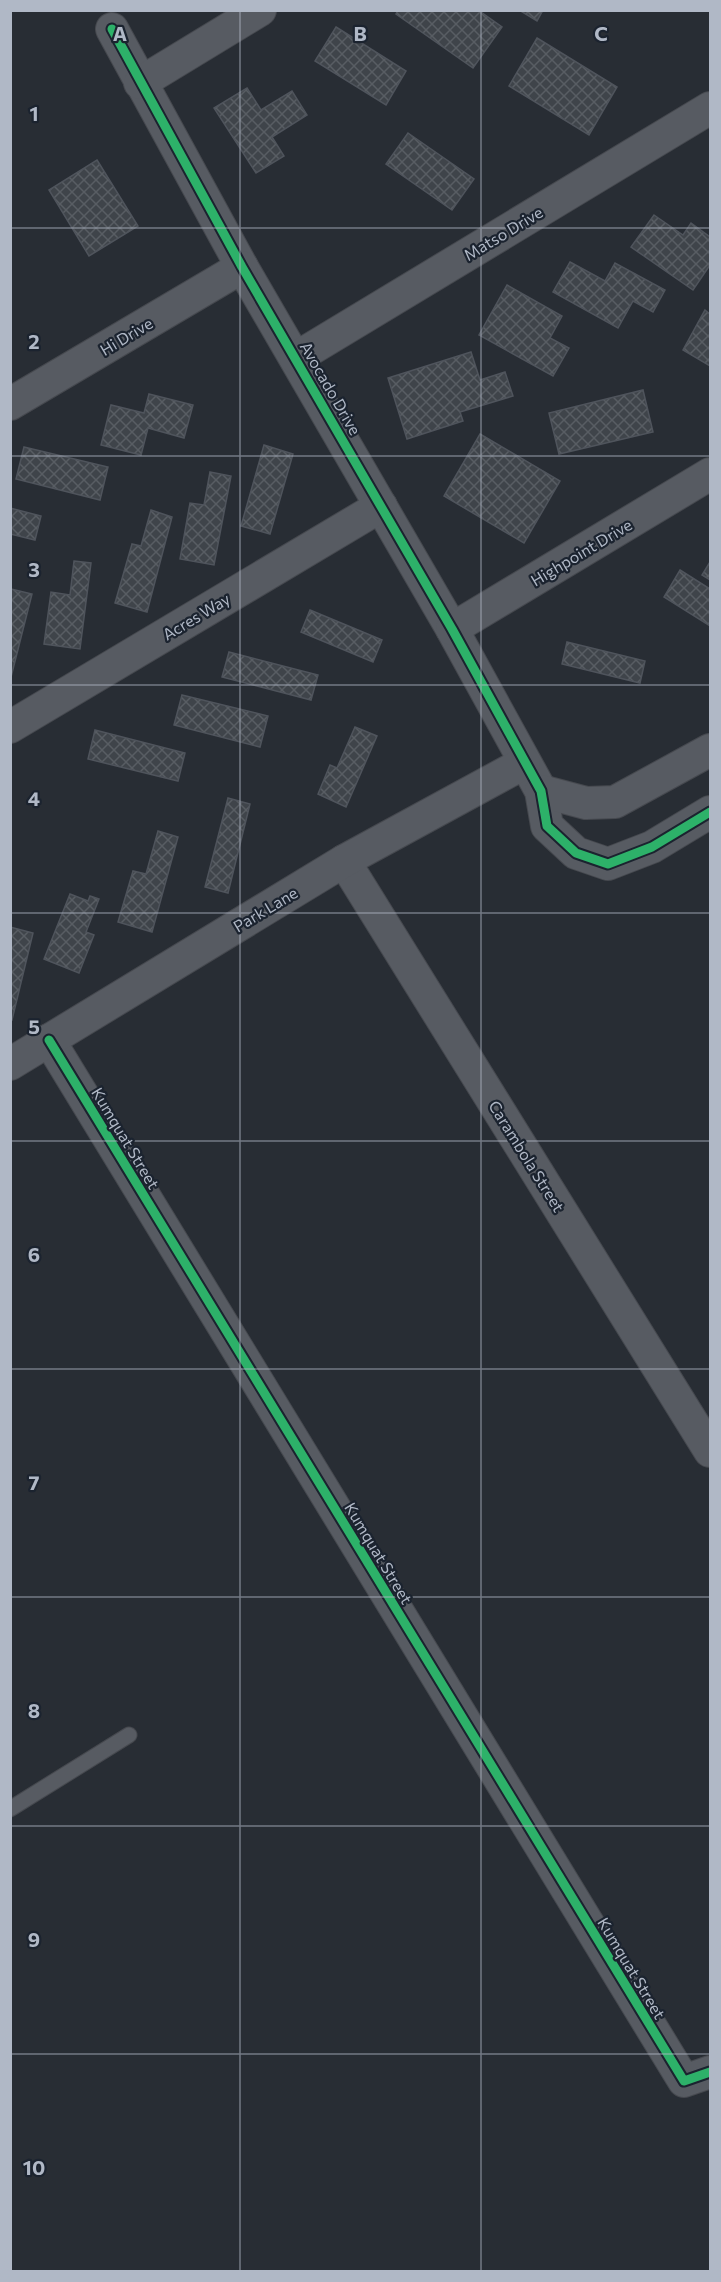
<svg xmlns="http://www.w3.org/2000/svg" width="721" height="2282" font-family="Commissioner,sans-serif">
	<defs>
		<pattern id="building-cross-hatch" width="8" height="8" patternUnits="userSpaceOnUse" patternTransform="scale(1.5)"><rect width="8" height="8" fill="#3f444a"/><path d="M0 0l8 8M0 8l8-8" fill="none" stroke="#585d63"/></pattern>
	</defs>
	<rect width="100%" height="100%" fill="#282d34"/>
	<g fill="url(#building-cross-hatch)" stroke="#4f545c" stroke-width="1.5">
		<path d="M 398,10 L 478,10 L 502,27 L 473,68 L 396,14 Z"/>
		<path d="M 519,10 L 543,10 L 537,21 Z"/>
		<path d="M 336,27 L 406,71 L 386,105 L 315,61 Z"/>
		<path d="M 537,38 L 617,87 L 589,135 L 509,86 Z"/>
		<path d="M 247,88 L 261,110 L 292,91 L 307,115 L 272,137 L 284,156 L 256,173 L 214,108 Z"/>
		<path d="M 408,133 L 474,179 L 452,210 L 386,164 Z"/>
		<path d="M 97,160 L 138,226 L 89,256 L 49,190 Z"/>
		<path d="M 654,215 L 683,235 L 691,223 L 710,237 L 710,265 L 693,290 L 631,247 Z"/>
		<path d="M 570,262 L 605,281 L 615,263 L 665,290 L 653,312 L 633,301 L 618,328 L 553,292 Z"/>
		<path d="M 507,285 L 562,316 L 550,338 L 569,348 L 553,376 L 479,335 Z"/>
		<path d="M 705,310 L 710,314 L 710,366 L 683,350 Z"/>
		<path d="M 471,352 L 480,380 L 505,372 L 513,396 L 460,412 L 463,421 L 407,439 L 388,378 Z"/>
		<path d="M 643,390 L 653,432 L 559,454 L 549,413 Z"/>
		<path d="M 149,394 L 193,405 L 184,438 L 148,428 L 141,455 L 101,445 L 111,405 L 144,413 Z"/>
		<path d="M 480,434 L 560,481 L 524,543 L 444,496 Z"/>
		<path d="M 264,445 L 293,454 L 270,534 L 241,526 Z"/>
		<path d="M 24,447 L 108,467 L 100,500 L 16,479 Z"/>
		<path d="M 210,472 L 231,476 L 214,565 L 180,559 L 190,503 L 204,505 Z"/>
		<path d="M 10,508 L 41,516 L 35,540 L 10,534 Z"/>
		<path d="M 151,510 L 172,517 L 147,612 L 115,603 L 132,544 L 141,546 Z"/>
		<path d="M 74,561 L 91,563 L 80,649 L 44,644 L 51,592 L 70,595 Z"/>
		<path d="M 710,562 L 710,580 L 702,575 Z"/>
		<path d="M 680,570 L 710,589 L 710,626 L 664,597 Z"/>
		<path d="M 11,589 L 32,594 L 10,681 L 10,593 Z"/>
		<path d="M 310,610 L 382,640 L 373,662 L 301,632 Z"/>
		<path d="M 567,642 L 645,661 L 640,683 L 562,664 Z"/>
		<path d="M 229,652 L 318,675 L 311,700 L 222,677 Z"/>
		<path d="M 182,695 L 268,716 L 260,747 L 174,725 Z"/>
		<path d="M 355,727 L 377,736 L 346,807 L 318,794 L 330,765 L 337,768 Z"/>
		<path d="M 95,730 L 185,753 L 178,781 L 88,759 Z"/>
		<path d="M 228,798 L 250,804 L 228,893 L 205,887 Z"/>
		<path d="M 158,831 L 178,837 L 152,932 L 118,922 L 133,871 L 146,874 Z"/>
		<path d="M 70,894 L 88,901 L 90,896 L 99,899 L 86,932 L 94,935 L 79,973 L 44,959 Z"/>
		<path d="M 10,927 L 33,933 L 12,1020 L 10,1019 Z"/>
	</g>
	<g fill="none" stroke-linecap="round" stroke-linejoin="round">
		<g stroke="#46494f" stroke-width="17">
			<path id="service" d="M 10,1809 L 129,1735"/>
		</g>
		<g stroke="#46494f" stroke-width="34">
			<g id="minor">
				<path d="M 112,29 L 242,267 L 452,629 L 541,791 L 547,826 L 576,853 L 608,864 L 652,847 L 710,812"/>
				<path d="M 140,83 L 260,10"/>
				<path d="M 296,358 L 710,108"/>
				<path d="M 10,404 L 242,267"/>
				<path d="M 452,629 L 710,474"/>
				<path d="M 10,727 L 381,506"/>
				<path d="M 541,791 L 586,803 L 615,802 L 710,750"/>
				<path d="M 344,861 L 710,1451"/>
				<path d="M 49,1040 L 684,2081 L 710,2072"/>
				<path d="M 10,1064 L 344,861 L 524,763"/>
			</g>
		</g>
		<use href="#service" stroke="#575b62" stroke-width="15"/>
		<use href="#minor" stroke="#575b62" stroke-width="32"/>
		<g stroke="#1b232f" stroke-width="13">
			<g id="cycleway">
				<path d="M 112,29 L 242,267 L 452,629 L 541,791 L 547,826 L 576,853 L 608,864 L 652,847 L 710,812"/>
				<path d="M 49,1040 L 684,2081 L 710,2072"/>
			</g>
		</g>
		<use href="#cycleway" stroke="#2db169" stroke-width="9"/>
	</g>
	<path fill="none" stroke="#b0b8c6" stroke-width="1.5" stroke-opacity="0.55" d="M 240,10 L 240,2272M 481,10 L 481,2272M 10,228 L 710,228M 10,456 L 710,456M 10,685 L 710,685M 10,913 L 710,913M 10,1141 L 710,1141M 10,1369 L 710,1369M 10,1597 L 710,1597M 10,1826 L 710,1826M 10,2054 L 710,2054"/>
	<g text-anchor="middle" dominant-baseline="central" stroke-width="4.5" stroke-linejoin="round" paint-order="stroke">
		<g font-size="16" fill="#b0b8c6" stroke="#1b232f">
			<text transform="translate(503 233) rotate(-31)">Matso Drive</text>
			<text transform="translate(126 336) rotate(-31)">Hi Drive</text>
			<text transform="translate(331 388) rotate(60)">Avocado Drive</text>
			<text transform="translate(581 552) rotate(-31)">Highpoint Drive</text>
			<text transform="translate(196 616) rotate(-31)">Acres Way</text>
			<text transform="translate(265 909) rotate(-31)">Park Lane</text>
			<text transform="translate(126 1138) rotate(59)">Kumquat Street</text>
			<text transform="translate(527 1156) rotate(58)">Carambola Street</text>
			<text transform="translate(379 1553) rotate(59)">Kumquat Street</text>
			<text transform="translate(632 1968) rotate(59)">Kumquat Street</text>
		</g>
	</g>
	<g font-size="20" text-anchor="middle" font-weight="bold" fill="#b0b8c6" stroke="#1b232f" stroke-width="4.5" stroke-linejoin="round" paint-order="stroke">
		<text x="120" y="41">A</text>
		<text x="360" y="41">B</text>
		<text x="601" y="41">C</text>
		<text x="34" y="121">1</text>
		<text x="34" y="349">2</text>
		<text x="34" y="577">3</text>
		<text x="34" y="806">4</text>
		<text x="34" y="1034">5</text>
		<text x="34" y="1262">6</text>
		<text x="34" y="1490">7</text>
		<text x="34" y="1718">8</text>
		<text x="34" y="1947">9</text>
		<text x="34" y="2175">10</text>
	</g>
	<rect width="721" height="2282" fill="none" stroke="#b0b8c6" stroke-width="24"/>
</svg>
